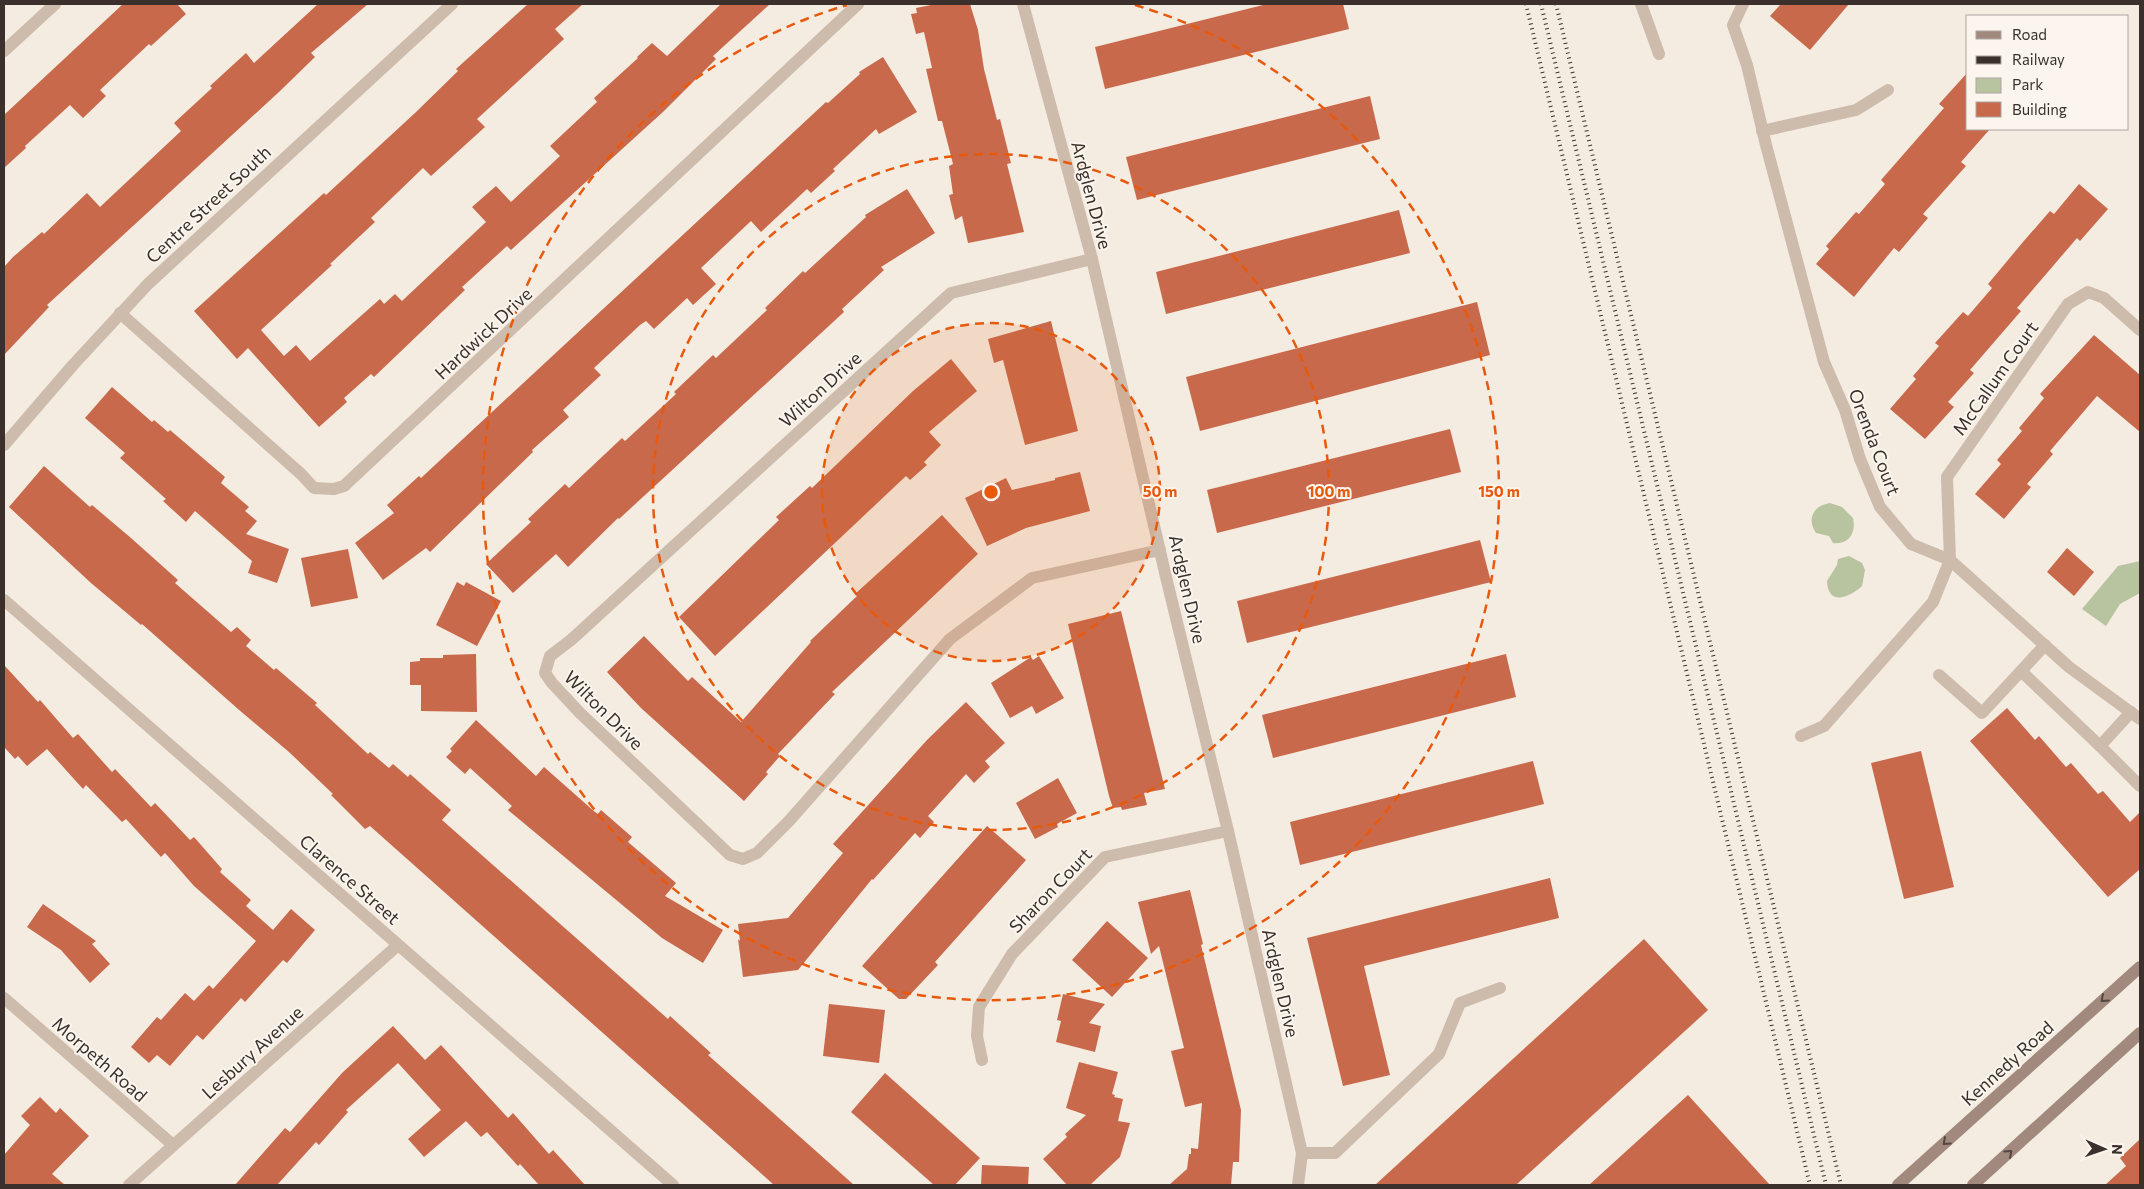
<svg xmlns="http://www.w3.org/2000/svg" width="2144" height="1189" font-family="Commissioner,sans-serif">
	<rect width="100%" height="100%" fill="#f4ebe1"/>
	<g fill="#b8c4a0">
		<path d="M 1830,503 L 1842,507 L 1853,518 C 1856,532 1850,545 1833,543 L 1829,536 L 1816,533 C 1806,519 1814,505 1830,503 Z"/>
		<path d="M 1849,556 L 1862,563 L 1865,570 L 1862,586 C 1850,597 1828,607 1827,581 L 1837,565 L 1838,559 Z"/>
		<path d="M 2140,561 L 2140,593 L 2120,604 L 2106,626 L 2082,609 L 2118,566 Z"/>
	</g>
	<g fill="#c8694b">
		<path d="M 123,4 L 177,4 L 186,14 L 151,46 L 149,44 L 100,90 L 106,96 L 83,118 L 70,105 L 25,146 L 26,148 L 4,168 L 4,115 Z"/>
		<path d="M 318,4 L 368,4 L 311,53 L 315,57 L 280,91 L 47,305 L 49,307 L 4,355 L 4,267 L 13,257 L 42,232 L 44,234 L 87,193 L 100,207 L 181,131 L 174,123 L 212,88 L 210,86 L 246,53 L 254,63 Z"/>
		<path d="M 528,4 L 583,4 L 555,29 L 564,39 L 477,119 L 485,127 L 431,176 L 423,168 L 371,218 L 375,222 L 330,264 L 332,265 L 261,330 L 284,356 L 296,345 L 310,361 L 380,299 L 384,304 L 395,294 L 402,301 L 486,222 L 472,207 L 496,186 L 511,202 L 560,156 L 550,146 L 597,102 L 594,98 L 638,58 L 637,57 L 652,43 L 667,56 L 721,4 L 770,4 L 713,56 L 716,59 L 664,111 L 511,250 L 507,246 L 462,287 L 465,290 L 374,377 L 371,374 L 344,398 L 347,402 L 319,427 L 248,348 L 237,359 L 194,311 L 324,193 L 326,195 L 415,113 L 458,71 L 456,69 Z"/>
		<path d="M 936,4 L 970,4 L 978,30 L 984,69 L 997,120 L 1000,119 L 1011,163 L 1007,164 L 1024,232 L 968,243 L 962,216 L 955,220 L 949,195 L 953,194 L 949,166 L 953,164 L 942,121 L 938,121 L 926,69 L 932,68 L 924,32 L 916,34 L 911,14 L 917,13 L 916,8 Z"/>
		<path d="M 1267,4 L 1343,4 L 1349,29 L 1105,89 L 1095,47 Z"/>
		<path d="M 1781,4 L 1849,4 L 1810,50 L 1770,16 Z"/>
		<path d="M 883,57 L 917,112 L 879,134 L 876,129 L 833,169 L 835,171 L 811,193 L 807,189 L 761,232 L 751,221 L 701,268 L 716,284 L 693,305 L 687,298 L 654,329 L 646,321 L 640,325 L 594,368 L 601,375 L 563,410 L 569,417 L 532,450 L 533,452 L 430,552 L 426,548 L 383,580 L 355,543 L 394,513 L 387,505 L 419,476 L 421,478 L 826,102 L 828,103 L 860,74 L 859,72 Z"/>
		<path d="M 1968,72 L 1968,129 L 1990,129 L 1961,162 L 1966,166 L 1923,214 L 1928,218 L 1899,252 L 1894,248 L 1854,297 L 1816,264 L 1829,249 L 1826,246 L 1856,212 L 1859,214 L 1885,184 L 1881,180 L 1944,108 L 1939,104 Z"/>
		<path d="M 1370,96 L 1380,139 L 1137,200 L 1126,157 Z"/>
		<path d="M 2079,184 L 2108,209 L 2080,241 L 2077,238 L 2017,308 L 2021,311 L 1970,370 L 1974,373 L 1948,402 L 1954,407 L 1925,439 L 1890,409 L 1916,379 L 1913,376 L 1939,346 L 1935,343 L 1963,312 L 1968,316 L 1992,288 L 1988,284 L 2023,242 L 2050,211 L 2054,214 Z"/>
		<path d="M 907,189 L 935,233 L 881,267 L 884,270 L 842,309 L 844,312 L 619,519 L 618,518 L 568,567 L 556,554 L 513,593 L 486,564 L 531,522 L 528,519 L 565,484 L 569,488 L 622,438 L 625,441 L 676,394 L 674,392 L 713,355 L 716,358 L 767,310 L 765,308 L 803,271 L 805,273 L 866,217 L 865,215 Z"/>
		<path d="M 1399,210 L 1410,253 L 1166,314 L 1156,272 Z"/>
		<path d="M 1477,302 L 1490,355 L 1200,431 L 1186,377 Z"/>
		<path d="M 1051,321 L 1078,431 L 1025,445 L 1003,360 L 994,363 L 988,339 Z"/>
		<path d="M 2094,335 L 2140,375 L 2140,432 L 2097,396 L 2050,451 L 2053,454 L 2027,484 L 2031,487 L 2004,519 L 1975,494 L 2001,464 L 1997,460 L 2022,431 L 2019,428 L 2044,398 L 2040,394 Z"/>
		<path d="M 951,359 L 977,391 L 929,432 L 941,445 L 924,462 L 927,465 L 910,480 L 906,476 L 715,656 L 679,617 L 779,520 L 776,517 L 810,486 L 812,488 L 913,391 Z"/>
		<path d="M 112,387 L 152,422 L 154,420 L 168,432 L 170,430 L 225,477 L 221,483 L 249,507 L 245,511 L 257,521 L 246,534 L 289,549 L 277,583 L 248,573 L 252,561 L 195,511 L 186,522 L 163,501 L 166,499 L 120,458 L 125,453 L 85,418 Z"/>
		<path d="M 1450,429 L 1461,472 L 1217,533 L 1207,490 Z"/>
		<path d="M 44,466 L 90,507 L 92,505 L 131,538 L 178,580 L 175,583 L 231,632 L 237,627 L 251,640 L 246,646 L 274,670 L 276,668 L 317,703 L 315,705 L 368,754 L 370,752 L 389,768 L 393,764 L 408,777 L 410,774 L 451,810 L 442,820 L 668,1019 L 670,1016 L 711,1053 L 708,1055 L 854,1185 L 774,1185 L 370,826 L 365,829 L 331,795 L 333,794 L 289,752 L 238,709 L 142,624 L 141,625 L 91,583 L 9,507 Z"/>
		<path d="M 1080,472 L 1090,511 L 1026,528 L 987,546 L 965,498 L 1006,478 L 1012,490 L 1055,480 L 1055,478 Z"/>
		<path d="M 942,515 L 978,554 L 832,692 L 835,694 L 778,754 L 780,756 L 766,772 L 768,774 L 744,801 L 641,708 L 607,672 L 644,636 L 688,681 L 692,677 L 741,722 L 811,642 L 810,641 L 857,596 L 855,594 Z"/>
		<path d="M 1480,540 L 1491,582 L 1247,643 L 1237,601 Z"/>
		<path d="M 2067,548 L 2094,572 L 2074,596 L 2047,572 Z"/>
		<path d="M 348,549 L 358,598 L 311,607 L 301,558 Z"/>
		<path d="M 457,582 L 464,586 L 466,582 L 501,601 L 477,646 L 436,625 Z"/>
		<path d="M 1121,611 L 1165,789 L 1144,793 L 1147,805 L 1122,810 L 1121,807 L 1113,808 L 1109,796 L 1068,624 Z"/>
		<path d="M 476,654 L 477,712 L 421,711 L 421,685 L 410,685 L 410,662 L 420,661 L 420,658 L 443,658 L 443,655 Z"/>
		<path d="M 1506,654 L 1516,697 L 1273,758 L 1262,715 Z"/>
		<path d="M 1039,656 L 1064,698 L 1036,714 L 1032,706 L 1010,718 L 991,683 L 1031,657 L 1033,660 Z"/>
		<path d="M 4,665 L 38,702 L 40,700 L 73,738 L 78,734 L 112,772 L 115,769 L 151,807 L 155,803 L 190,840 L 194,837 L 222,869 L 220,872 L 251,900 L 246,906 L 273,930 L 291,909 L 315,930 L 287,963 L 283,960 L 245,1002 L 241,998 L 203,1040 L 197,1035 L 170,1066 L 157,1055 L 149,1063 L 131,1047 L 157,1017 L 161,1020 L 185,993 L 194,1001 L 209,985 L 213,989 L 256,941 L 194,886 L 165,853 L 161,857 L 126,819 L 122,822 L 86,785 L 83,789 L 47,749 L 27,766 L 18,756 L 15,759 L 4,747 Z"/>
		<path d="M 966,702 L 1005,743 L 985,761 L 990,767 L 974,783 L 966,774 L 928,816 L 934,822 L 920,838 L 915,833 L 873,880 L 872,879 L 798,970 L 743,977 L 738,939 L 740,941 L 738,924 L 788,918 L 843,853 L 833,844 L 927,740 Z"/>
		<path d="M 2007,708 L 2035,740 L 2039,736 L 2066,767 L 2071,763 L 2098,794 L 2103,791 L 2130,822 L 2140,812 L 2140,869 L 2108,897 L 1970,741 Z"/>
		<path d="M 476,720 L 536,776 L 544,767 L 595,812 L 598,814 L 601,810 L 632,837 L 628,842 L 676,883 L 665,896 L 723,930 L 703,963 L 662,938 L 508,810 L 512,806 L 470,768 L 465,774 L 446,757 L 452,751 L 450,749 Z"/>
		<path d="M 1921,751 L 1954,887 L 1904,899 L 1871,763 Z"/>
		<path d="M 1533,761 L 1544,804 L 1300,865 L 1290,822 Z"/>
		<path d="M 1058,778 L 1077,813 L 1057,824 L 1058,827 L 1035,839 L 1016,803 Z"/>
		<path d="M 987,826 L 1026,860 L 935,962 L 938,965 L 906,999 L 899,999 L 862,966 Z"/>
		<path d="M 1550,878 L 1559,918 L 1364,966 L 1390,1075 L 1343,1086 L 1307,938 Z"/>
		<path d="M 1190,890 L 1203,944 L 1201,945 L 1241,1110 L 1239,1162 L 1233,1162 L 1231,1185 L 1169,1185 L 1187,1169 L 1189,1154 L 1191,1154 L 1191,1148 L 1198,1149 L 1202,1103 L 1185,1107 L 1171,1051 L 1184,1048 L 1159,946 L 1151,954 L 1138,902 Z"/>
		<path d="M 43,904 L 96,941 L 92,944 L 110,964 L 90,983 L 61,950 L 27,927 Z"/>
		<path d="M 1107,921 L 1148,958 L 1112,997 L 1072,960 Z"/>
		<path d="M 1644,939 L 1708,1010 L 1516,1185 L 1375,1185 Z"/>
		<path d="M 1063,994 L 1105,1004 L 1089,1023 L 1101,1026 L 1095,1052 L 1056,1042 L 1061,1021 L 1057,1020 Z"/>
		<path d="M 829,1004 L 885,1010 L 879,1063 L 823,1056 Z"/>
		<path d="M 393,1026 L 425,1060 L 441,1045 L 508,1118 L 513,1113 L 549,1154 L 553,1150 L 585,1185 L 539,1185 L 520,1164 L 518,1166 L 487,1132 L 481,1137 L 466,1121 L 424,1157 L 408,1139 L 441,1110 L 398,1063 L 346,1110 L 348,1112 L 319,1145 L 316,1142 L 277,1185 L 235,1185 L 285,1128 L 290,1132 L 342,1073 Z"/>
		<path d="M 1079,1062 L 1118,1072 L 1112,1094 L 1115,1095 L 1114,1097 L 1123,1099 L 1118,1121 L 1130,1123 L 1120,1157 L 1090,1185 L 1067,1185 L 1043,1159 L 1067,1137 L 1065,1134 L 1086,1115 L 1066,1108 Z"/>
		<path d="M 885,1073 L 980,1158 L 955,1185 L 934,1185 L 851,1112 Z"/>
		<path d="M 1688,1095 L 1770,1185 L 1589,1185 Z"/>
		<path d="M 40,1097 L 56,1113 L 60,1108 L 89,1136 L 52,1174 L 65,1185 L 4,1185 L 4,1155 L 30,1125 L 21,1116 Z"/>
		<path d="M 2140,1139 L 2140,1185 L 2105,1185 L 2126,1166 L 2120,1158 Z"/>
		<path d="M 982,1165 L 1029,1167 L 1028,1185 L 981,1185 Z"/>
	</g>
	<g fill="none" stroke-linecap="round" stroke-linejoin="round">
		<g stroke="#cdbbac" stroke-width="12">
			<path d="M 1641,4 L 1659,54"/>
			<path d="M 1743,4 L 1733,25 L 1747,65 L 1766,145 L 1824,362 L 1845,410 L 1860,459 L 1880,507 L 1911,544 L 1950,560 L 1933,602 L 1824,726 L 1801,736"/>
			<path d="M 1762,131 L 1856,110 L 1888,90"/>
			<path d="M 2021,671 L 2045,645"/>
			<path d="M 1939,675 L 1982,713 L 2021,671 L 2100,746"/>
			<path d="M 2131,712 L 2100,746 L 2140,786"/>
			<path d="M 1302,1153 L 1335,1153 L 1439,1054 L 1460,1003 L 1500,988"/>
		</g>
		<g stroke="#cdbbac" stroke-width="12">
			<path d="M 1023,4 L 1092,259 L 1166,577 L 1228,831 L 1302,1153 L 1298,1185"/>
			<path d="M 4,51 L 55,4"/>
			<path d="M 1092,259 L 951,293 L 571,640 L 550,656 L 545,673 L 552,683 L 580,713 L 707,833 L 730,855 L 743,859 L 757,853 L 789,821 L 950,639 L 1032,578 L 1160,550"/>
			<path d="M 120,313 L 301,474 L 314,488 L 334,489 L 344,486 L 858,4"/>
			<path d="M 2140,330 L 2104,298 L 2088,292 L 2068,304 L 1947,477 L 1950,560 L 2069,667 L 2140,719"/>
			<path d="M 4,998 L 173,1145"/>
			<path d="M 982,1060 L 977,1036 L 979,1007 L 1012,954 L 1105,857 L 1228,831"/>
			<path d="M 129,1185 L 398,945"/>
		</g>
		<g stroke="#cdbbac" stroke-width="12">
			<path d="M 4,445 L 73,365 L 148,284 L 452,4"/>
			<path d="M 4,600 L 673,1185"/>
		</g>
		<g stroke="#a18a7d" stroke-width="12">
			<path d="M 1898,1185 L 2140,967"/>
			<path d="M 1973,1185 L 2140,1033"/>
		</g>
		<g stroke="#3b302b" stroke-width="4" stroke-dasharray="1 4" stroke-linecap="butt">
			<path d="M 1526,4 L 1810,1185"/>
			<path d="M 1541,4 L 1826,1185"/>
			<path d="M 1556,4 L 1841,1185"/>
		</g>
	</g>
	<defs><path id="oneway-chevron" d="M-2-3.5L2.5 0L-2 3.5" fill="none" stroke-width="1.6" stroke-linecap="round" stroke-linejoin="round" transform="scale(1.25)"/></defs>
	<g stroke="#544640">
		<use href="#oneway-chevron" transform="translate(2104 999) rotate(138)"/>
		<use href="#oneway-chevron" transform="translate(1946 1142) rotate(138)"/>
		<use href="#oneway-chevron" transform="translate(2009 1153) rotate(-42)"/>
	</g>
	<circle cx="991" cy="492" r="169" fill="#e8590c" fill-opacity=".12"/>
	<g fill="none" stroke="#e8590c" stroke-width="2.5" stroke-dasharray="9 6">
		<circle cx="991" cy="492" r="169"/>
		<circle cx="991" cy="492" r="338"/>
		<path d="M1135 5A508 508 0 1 1 847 5"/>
	</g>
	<g text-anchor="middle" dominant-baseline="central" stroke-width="4" stroke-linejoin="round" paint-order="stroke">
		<g font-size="18" fill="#3b302b" stroke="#fbf5ee">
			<text transform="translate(1092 195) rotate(75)">Ardglen Drive</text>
			<text transform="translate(208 204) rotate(-43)">Centre Street South</text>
			<text transform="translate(483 333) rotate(-43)">Hardwick Drive</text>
			<text transform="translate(1995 378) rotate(-55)">McCallum Court</text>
			<text transform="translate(820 389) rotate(-42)">Wilton Drive</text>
			<text transform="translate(1875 442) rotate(69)">Orenda Court</text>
			<text transform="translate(1188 589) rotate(77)">Ardglen Drive</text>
			<text transform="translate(604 710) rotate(45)">Wilton Drive</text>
			<text transform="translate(350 879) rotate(41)">Clarence Street</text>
			<text transform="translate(1050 890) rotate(-46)">Sharon Court</text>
			<text transform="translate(1281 983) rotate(77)">Ardglen Drive</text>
			<text transform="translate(252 1052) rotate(-42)">Lesbury Avenue</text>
			<text transform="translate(100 1059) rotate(41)">Morpeth Road</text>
			<text transform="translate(2007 1063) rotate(-42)">Kennedy Road</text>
		</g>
	</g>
	<circle cx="991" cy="492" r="8" fill="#e8590c" stroke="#fbf5ee" stroke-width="2.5"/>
	<g font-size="15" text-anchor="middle" font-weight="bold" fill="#e8590c" stroke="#fbf5ee" stroke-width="4" stroke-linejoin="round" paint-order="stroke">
		<text x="1160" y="497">50 m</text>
		<text x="1329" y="497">100 m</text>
		<text x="1499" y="497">150 m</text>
	</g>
	<rect width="2144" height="1189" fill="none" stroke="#3b302b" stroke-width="10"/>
	<rect x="1966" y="15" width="162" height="115" fill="#fbf5ee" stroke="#aea6a0"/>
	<rect x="1976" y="31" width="25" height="8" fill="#a18a7d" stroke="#aea6a0"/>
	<text x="2012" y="40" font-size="15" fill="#3b302b">Road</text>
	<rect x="1976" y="56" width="25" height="8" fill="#3b302b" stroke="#aea6a0"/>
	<text x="2012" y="65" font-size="15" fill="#3b302b">Railway</text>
	<rect x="1976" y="78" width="25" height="15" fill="#b8c4a0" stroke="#aea6a0"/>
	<text x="2012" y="90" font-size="15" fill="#3b302b">Park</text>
	<rect x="1976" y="102" width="25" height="15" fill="#c8694b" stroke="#aea6a0"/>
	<text x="2012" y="115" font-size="15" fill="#3b302b">Building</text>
	<g transform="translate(2104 1149) rotate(92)" stroke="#fbf5ee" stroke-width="4" paint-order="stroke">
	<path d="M0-4L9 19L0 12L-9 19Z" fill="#3b302b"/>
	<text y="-8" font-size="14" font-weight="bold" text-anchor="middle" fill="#3b302b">N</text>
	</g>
</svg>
